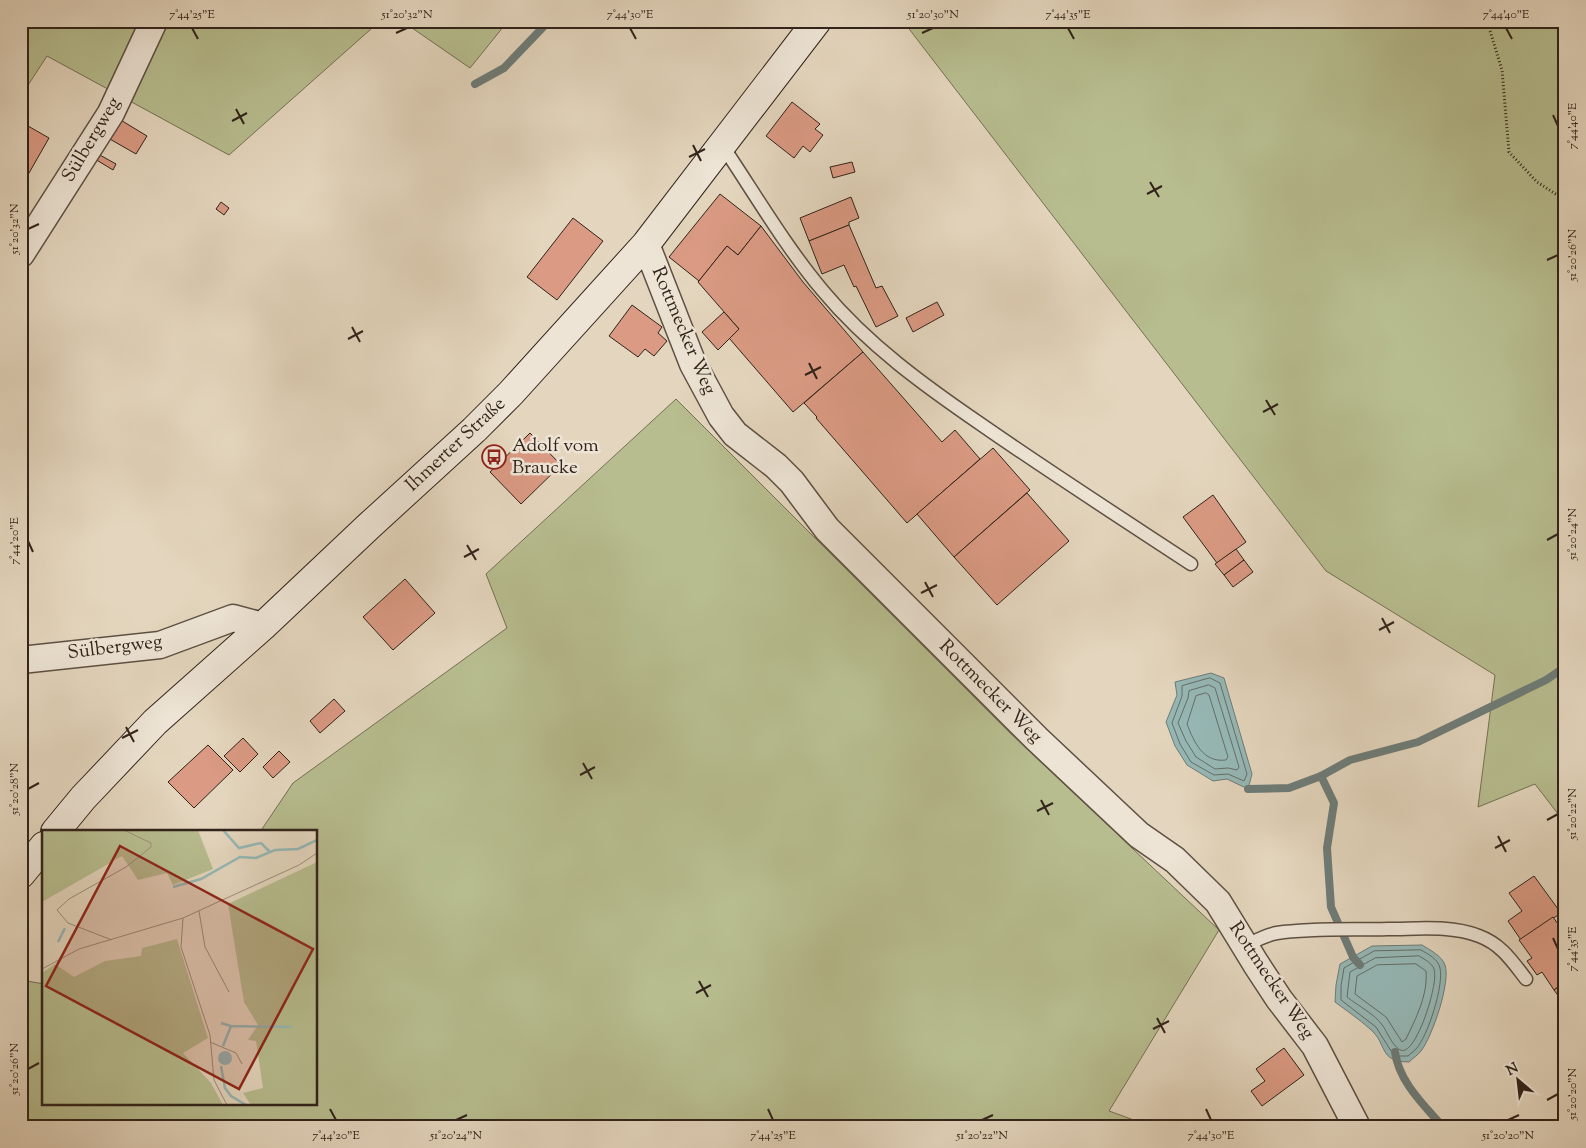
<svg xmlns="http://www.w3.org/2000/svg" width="1586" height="1148" font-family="'Sorts Mill Goudy',serif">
	<rect width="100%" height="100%" fill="#e4d6be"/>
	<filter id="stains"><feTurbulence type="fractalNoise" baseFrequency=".004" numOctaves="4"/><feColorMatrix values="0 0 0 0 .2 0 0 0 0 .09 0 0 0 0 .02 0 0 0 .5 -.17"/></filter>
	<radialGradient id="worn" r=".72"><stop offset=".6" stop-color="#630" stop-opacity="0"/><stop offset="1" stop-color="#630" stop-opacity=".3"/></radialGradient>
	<g fill="#b7bd8f" stroke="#747054">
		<path d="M 21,21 L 380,21 L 229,155 L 47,56 L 21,96 Z"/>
		<path d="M 402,21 L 508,21 L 470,68 Z"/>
		<path d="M 903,21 L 1565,21 L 1565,823 L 1535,784 L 1478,807 L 1495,675 L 1326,571 Z"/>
		<path d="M 676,399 L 1011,734 L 1219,930 L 1109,1111 L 1153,1127 L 21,1127 L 21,980 L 44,984 L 44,1104 L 316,1104 L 316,832 L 260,832 L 293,783 L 507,628 L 486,574 Z"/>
	</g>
	<g fill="#96b8b6" stroke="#6e7c78">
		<path d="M 1211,673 L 1224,678 L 1252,774 L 1248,789 L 1227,779 L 1213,781 L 1187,765 L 1175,746 L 1166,722 L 1177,695 L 1175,682 Z"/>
		<path d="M 1422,945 C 1430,950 1442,956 1445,965 C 1451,982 1432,1037 1421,1051 C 1418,1055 1413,1058 1409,1062 C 1378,1062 1388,1044 1370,1029 C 1359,1019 1347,1011 1335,1002 L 1336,985 L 1340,964 L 1372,946 Z"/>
	</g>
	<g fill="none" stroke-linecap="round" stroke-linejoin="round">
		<g stroke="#646e68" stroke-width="1">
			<path d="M 1210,678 L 1220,683 L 1247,774 L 1244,781 L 1228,774 L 1214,775 L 1191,762 L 1180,744 L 1172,723 L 1182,696 L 1182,686 Z"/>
			<path d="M 1209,685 L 1215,688 L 1239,767 L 1237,770 L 1228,768 L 1215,769 L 1196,757 L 1186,741 L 1178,723 L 1188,698 L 1189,691 Z"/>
			<path d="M 1206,693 L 1209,695 L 1228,757 L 1226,760 C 1203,763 1194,742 1187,724 L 1196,696 Z"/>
			<path d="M 1421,950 C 1428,954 1438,959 1440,968 C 1444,985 1428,1036 1416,1049 C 1414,1051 1410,1054 1408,1056 L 1398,1056 L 1391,1051 L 1376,1027 L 1341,1000 L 1341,986 L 1344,968 L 1374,951 Z"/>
			<path d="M 1419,956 C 1424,959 1432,963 1434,969 C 1439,982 1419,1045 1405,1050 C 1396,1054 1387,1032 1383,1026 C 1375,1014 1358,1006 1347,997 L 1350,972 L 1375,958 Z"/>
			<path d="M 1416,964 L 1426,971 C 1428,995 1416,1018 1406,1039 L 1402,1042 L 1386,1017 L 1355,994 L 1357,976 L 1377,965 Z"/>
		</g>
		<g stroke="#6e7c78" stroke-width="8">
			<path d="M 475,84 L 504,68 L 549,21"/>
			<path d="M 1321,776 L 1350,760 L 1418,742 L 1546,680 L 1565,667"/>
			<path d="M 1248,789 L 1289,788 L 1321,776 L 1334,803 L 1327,848 L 1331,907 L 1353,957 L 1360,965"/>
			<path d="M 1395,1052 C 1399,1082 1424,1105 1443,1127"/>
		</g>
	</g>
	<g fill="#da9a83" stroke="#31231a">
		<path d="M 792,102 L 820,124 L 815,129 L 823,135 L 810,152 L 803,146 L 794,158 L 766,136 Z"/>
		<path d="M 119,119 L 147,136 L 136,154 L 108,138 Z"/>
		<path d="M 21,122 L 49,138 L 21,187 Z"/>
		<path d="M 98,154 L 116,164 L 113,170 L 95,159 Z"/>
		<path d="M 852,162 L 855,172 L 833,178 L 830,167 Z"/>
		<path d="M 720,194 L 761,226 L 738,255 L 727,246 L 699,281 L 669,257 Z"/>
		<path d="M 851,197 L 859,218 L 849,222 L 849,225 L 809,241 L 800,218 Z"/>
		<path d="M 221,202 L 229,208 L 224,215 L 216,209 Z"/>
		<path d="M 573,218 L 603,241 L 557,300 L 527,277 Z"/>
		<path d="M 849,225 L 876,288 L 882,286 L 898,316 L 876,327 L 856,286 L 854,287 L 844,265 L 822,274 L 809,241 Z"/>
		<path d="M 761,226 L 803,282 L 863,352 L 793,412 L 729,338 L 739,329 L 698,282 L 727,246 L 738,255 Z"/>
		<path d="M 937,302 L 944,315 L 913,332 L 906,318 Z"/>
		<path d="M 632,305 L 662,327 L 658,333 L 667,341 L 654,356 L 645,349 L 638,357 L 609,336 Z"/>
		<path d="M 724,312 L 739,329 L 718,350 L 702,332 Z"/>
		<path d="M 863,352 L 942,442 L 955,430 L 980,459 L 907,523 L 816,418 L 817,417 L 804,403 Z"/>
		<path d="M 530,433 L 561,465 L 521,504 L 490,472 Z"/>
		<path d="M 993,448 L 1030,490 L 954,557 L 917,514 Z"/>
		<path d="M 1027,493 L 1069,541 L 997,605 L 954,557 Z"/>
		<path d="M 1213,495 L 1246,542 L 1217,563 L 1183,517 Z"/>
		<path d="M 1236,549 L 1244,560 L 1224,575 L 1215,564 Z"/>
		<path d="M 1244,560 L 1253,572 L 1233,587 L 1224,575 Z"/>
		<path d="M 405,579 L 435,613 L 393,650 L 363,617 Z"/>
		<path d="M 334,699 L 345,711 L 320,733 L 310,721 Z"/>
		<path d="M 243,738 L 258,754 L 240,772 L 224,756 Z"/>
		<path d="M 208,745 L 233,770 L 194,808 L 168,782 Z"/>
		<path d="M 279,751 L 290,762 L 273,778 L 263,767 Z"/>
		<path d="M 1534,876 L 1561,913 L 1521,940 L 1508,921 L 1522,911 L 1509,893 Z"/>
		<path d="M 1553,917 L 1565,934 L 1565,982 L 1554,990 L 1542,972 L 1537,975 L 1527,961 L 1532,958 L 1519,940 Z"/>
		<path d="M 1565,982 L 1565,1005 L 1554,990 Z"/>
		<path d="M 1284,1048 L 1304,1075 L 1262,1106 L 1251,1091 L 1265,1081 L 1256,1069 Z"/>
	</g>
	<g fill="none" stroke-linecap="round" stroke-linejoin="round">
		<g stroke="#5e5043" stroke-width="15">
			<g id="lane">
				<path d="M 722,145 C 755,194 785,246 823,291 C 868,345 925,386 982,425 C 1051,473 1121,518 1191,564"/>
				<path d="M 1245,946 C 1255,941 1265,935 1277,933 C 1313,928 1351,930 1388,929 C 1418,929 1450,925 1479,936 C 1501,944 1512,961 1526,979"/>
			</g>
		</g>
		<g stroke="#5e5043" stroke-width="29">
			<g id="street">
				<path d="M 646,244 L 693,364 L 721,416 L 735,434 L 776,466 L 792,482 L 827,529 L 1037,739 L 1139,835 L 1175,860 L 1218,902 L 1256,964 L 1279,999 L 1315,1046 L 1357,1127"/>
				<path d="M 21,254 L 111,113 L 154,21"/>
				<path d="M 21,660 L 160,645 L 233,618 L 263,626"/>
			</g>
		</g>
		<g stroke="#31231a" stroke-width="30">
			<g id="secondary">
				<path d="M 55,832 L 83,798 L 155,722 L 263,626 L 370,525 L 474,430 L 511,393 L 646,244 L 817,21"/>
				<path d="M 21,874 L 44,846"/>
			</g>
		</g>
		<path stroke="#31231a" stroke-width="3" stroke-dasharray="1 2.5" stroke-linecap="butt" d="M 1487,21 L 1502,70 L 1509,152 L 1537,182 L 1565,200"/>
		<use href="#lane" stroke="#ede4d5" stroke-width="12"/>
		<use href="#street" stroke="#ede4d5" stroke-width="26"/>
		<use href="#secondary" stroke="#ede4d5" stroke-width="28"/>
	</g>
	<path fill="none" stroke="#31231a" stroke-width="2" d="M 192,28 L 198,39M 630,28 L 636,39M 1068,28 L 1074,39M 1506,28 L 1512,39M 396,33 L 407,28M 922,33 L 933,28M 236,109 L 244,124M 1553,115 L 1558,126M 232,121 L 247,113M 693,145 L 701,161M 689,157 L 705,149M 1150,182 L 1159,197M 1147,194 L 1162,186M 28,229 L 39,224M 1547,260 L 1558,255M 352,327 L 360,342M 348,339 L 363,331M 809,363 L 817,379M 805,375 L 821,367M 1266,400 L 1275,415M 1263,412 L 1278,404M 1547,540 L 1558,534M 28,541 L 33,552M 467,545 L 476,560M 464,557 L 479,549M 925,582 L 933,597M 921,593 L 937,585M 1382,618 L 1390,633M 1379,630 L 1394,622M 126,727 L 134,742M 122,738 L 138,730M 583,763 L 592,779M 580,775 L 595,767M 28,789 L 39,783M 1041,800 L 1049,815M 1037,811 L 1053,803M 1547,820 L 1558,814M 1498,836 L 1506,852M 1495,848 L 1510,840M 1553,938 L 1558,949M 699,981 L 708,997M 696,993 L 711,985M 1157,1018 L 1165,1033M 1153,1029 L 1169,1021M 28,1069 L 39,1063M 1547,1100 L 1558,1094M 330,1109 L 336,1120M 768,1109 L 773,1120M 1206,1109 L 1211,1120M 456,1120 L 467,1115M 982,1120 L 993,1115M 1508,1120 L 1519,1115"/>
	<defs>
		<g id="bus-ring" transform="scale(1.25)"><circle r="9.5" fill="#ede4d5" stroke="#8f2418" stroke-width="1.5"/><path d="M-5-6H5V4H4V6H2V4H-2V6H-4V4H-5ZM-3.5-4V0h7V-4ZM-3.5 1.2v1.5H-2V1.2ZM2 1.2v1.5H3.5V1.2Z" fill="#8f2418"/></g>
	</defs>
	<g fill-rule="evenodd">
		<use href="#bus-ring" x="494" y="457"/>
	</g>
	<g text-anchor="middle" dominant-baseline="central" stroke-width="5" stroke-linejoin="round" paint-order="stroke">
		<g font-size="19" fill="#31231a" stroke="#ede4d5">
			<text transform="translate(92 140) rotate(-59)">Sülbergweg</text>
			<text transform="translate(683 331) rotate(67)">Rottmecker Weg</text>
			<text transform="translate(456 445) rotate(-43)">Ihmerter Straße</text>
			<text transform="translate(115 648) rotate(-7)">Sülbergweg</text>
			<text transform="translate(990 692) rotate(45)">Rottmecker Weg</text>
			<text transform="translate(1271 981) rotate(56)">Rottmecker Weg</text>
		</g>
		<g font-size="19" fill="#31231a" stroke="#ede4d5" text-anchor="start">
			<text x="512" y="446">Adolf vom<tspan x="512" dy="22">Braucke</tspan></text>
		</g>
	</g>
	<g transform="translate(42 830)">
		<rect width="275" height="275" fill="#e4d6be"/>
		<path d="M 0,0 L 156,0 L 171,39 L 131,55 L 125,43 L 96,50 L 80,26 L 0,72 ZM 275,32 L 275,275 L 209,275 L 201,263 L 221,258 L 214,211 L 206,210 L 216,195 L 202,172 L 186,74 ZM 135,109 L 166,208 L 141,223 L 169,253 L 181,275 L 0,275 L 0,143 L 13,134 L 32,147 L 63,131 L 99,126 L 100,118 Z" fill="#b7bd8f"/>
		<path d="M176 228a7 7 0 1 1 14 0a7 7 0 1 1-14 0Z" fill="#96b8b6"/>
		<path fill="none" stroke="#96b8b6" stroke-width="2.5" d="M 181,0 L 197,18 L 219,13 L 228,22M 131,57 L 159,49 L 198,27 L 214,28 L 233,20 L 256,19 L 275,10M 16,112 L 23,98M 179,193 L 189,196 L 181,216M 189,196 L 250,197M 179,236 L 183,258 L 189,266 L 204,275"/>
		<path fill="none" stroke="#9c8e7c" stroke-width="1" d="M 157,81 L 163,117 L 187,162M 141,88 L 139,117 L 168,205 L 172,250 L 185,275M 70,110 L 26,93 L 15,80 L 27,69 L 84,37 L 109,17 L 109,13 L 82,0M 0,139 L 37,119 L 141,88 L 257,35 L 275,23M 168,212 L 194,223 L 200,234"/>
		<path fill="#8f2418" fill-opacity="0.15" stroke="#8f2418" stroke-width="2.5" d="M 78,16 L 271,119 L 197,259 L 4,156 Z"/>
		<rect width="275" height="275" fill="none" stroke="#31231a" stroke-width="2.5"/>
	</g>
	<rect width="1586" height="1148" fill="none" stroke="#e4d6be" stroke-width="55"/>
	<g transform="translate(1518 1080) rotate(332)" stroke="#ede4d5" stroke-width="4" paint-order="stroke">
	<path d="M0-4L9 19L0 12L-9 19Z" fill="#31231a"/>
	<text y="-8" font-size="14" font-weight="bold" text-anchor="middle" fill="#31231a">N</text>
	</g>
	<rect x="28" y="28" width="1530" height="1092" fill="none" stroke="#31231a" stroke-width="2"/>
	<g font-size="12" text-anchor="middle" fill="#31231a">
		<text x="192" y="18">7°44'25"E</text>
		<text x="407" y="18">51°20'32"N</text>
		<text x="630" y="18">7°44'30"E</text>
		<text x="933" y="18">51°20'30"N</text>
		<text x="1068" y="18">7°44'35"E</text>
		<text x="1506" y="18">7°44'40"E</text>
		<text transform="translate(1572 126) rotate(-90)" y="4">7°44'40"E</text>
		<text transform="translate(14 229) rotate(-90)" y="4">51°20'32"N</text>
		<text transform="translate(1572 255) rotate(-90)" y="4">51°20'26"N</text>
		<text transform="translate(1572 534) rotate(-90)" y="4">51°20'24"N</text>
		<text transform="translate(14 541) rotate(-90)" y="4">7°44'20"E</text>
		<text transform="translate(14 789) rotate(-90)" y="4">51°20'28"N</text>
		<text transform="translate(1572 814) rotate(-90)" y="4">51°20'22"N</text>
		<text transform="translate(1572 949) rotate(-90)" y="4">7°44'35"E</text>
		<text transform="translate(14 1069) rotate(-90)" y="4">51°20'26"N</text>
		<text transform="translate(1572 1094) rotate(-90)" y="4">51°20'20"N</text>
		<text x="336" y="1139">7°44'20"E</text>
		<text x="456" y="1139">51°20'24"N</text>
		<text x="773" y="1139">7°44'25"E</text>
		<text x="982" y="1139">51°20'22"N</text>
		<text x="1211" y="1139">7°44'30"E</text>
		<text x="1508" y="1139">51°20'20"N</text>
	</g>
	<rect width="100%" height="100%" filter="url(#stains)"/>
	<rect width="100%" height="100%" fill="url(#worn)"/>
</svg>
